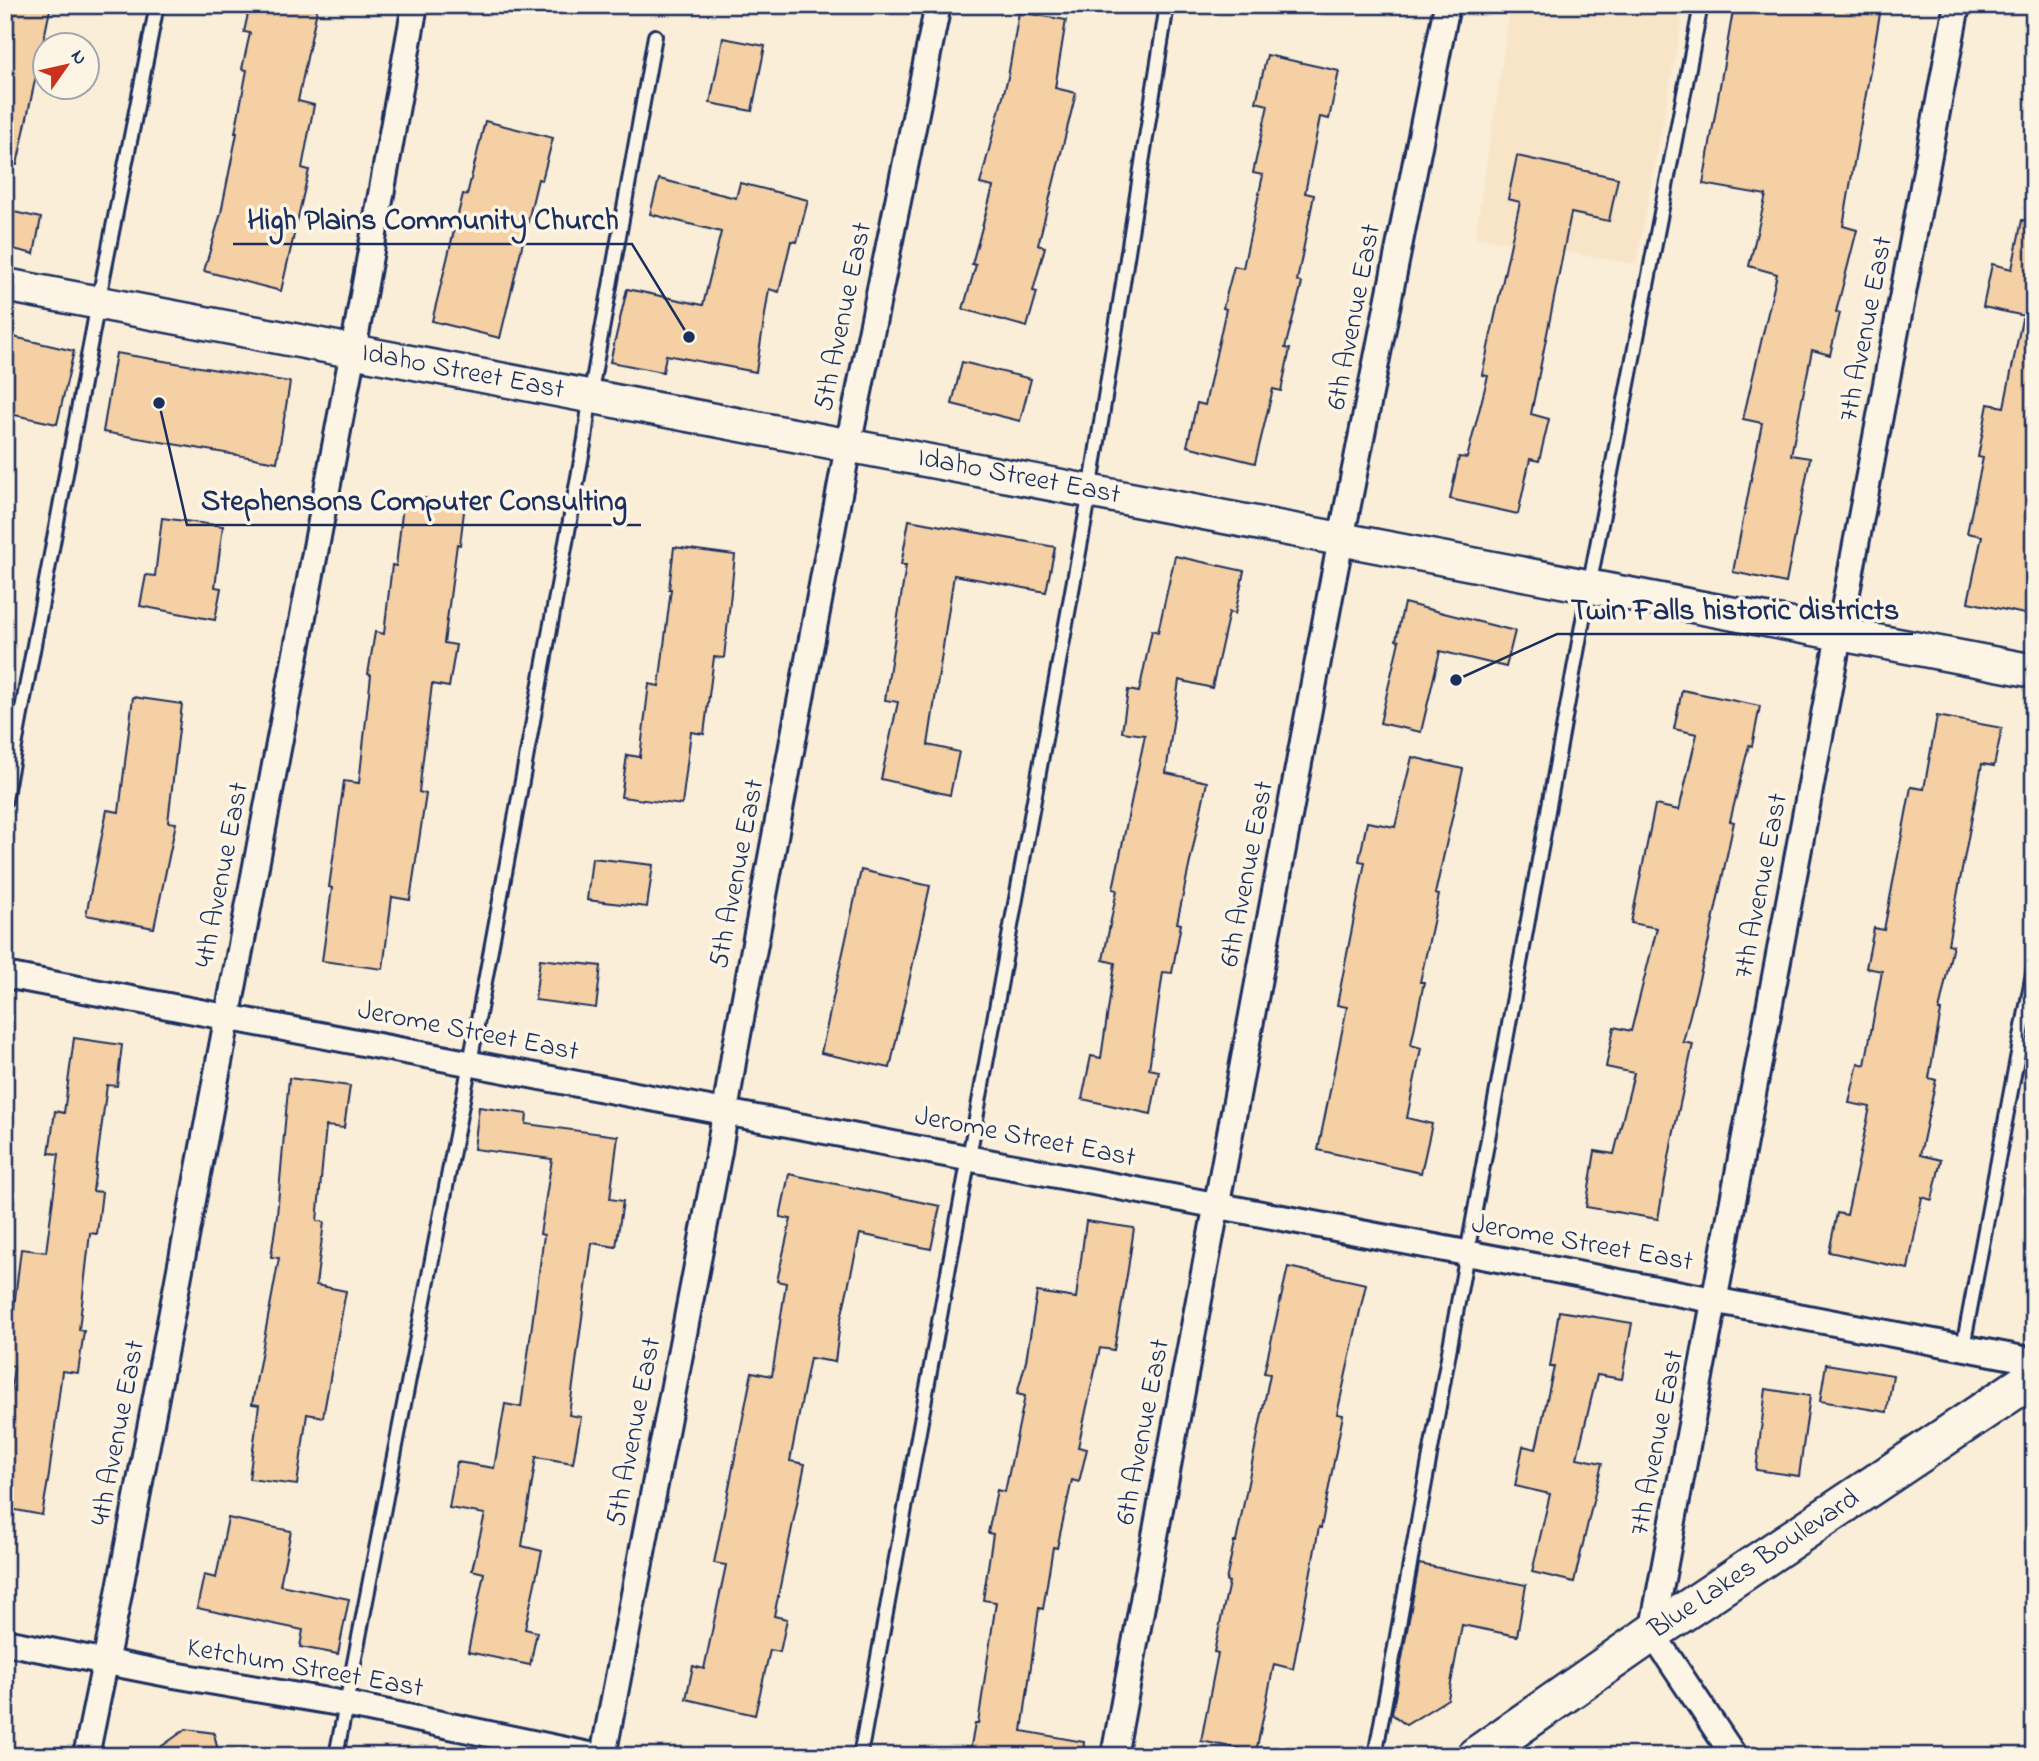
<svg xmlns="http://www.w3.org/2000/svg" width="2039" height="1761" font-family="'Indie Flower',sans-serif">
	<rect width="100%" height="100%" fill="#faeed8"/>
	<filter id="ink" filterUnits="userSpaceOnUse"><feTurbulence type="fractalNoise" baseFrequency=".0143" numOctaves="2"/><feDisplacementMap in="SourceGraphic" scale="14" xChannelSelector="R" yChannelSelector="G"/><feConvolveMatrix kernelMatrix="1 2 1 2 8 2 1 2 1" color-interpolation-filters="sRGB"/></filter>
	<g filter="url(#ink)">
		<path fill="#f8e5c8" d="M 1511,5 L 1685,5 L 1636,264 L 1475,237 Z"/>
		<g fill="#f4d0a4" stroke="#1b2f5e" stroke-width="2">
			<path d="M 5,5 L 51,5 L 17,165 L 5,164 Z"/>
			<path d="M 250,5 L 318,5 L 298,101 L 314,105 L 302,168 L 309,170 L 281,291 L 204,271 L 221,213 L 237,133 L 235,133 L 247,70 L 242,69 L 250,33 L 244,32 Z"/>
			<path d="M 1734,5 L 1863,5 L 1881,8 L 1843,226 L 1857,230 L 1836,312 L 1840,313 L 1830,355 L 1812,350 L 1791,455 L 1810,458 L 1786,583 L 1733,572 L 1762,423 L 1743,419 L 1777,274 L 1749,266 L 1766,195 L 1703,184 Z"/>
			<path d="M 1019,12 L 1066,20 L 1055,88 L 1076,93 L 1038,245 L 1045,247 L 1033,291 L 1037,292 L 1027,327 L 963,309 L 976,265 L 972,264 L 993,187 L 980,184 L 1008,77 Z"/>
			<path d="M 723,38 L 765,46 L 752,111 L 710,103 Z"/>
			<path d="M 1267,55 L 1339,71 L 1329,119 L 1320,117 L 1305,193 L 1314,195 L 1297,281 L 1302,283 L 1285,348 L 1290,349 L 1281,391 L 1273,389 L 1255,463 L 1187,446 L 1197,403 L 1205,405 L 1226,309 L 1223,308 L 1234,266 L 1243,268 L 1263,175 L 1253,173 L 1268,105 L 1256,102 Z"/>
			<path d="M 485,121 L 553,138 L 542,180 L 538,179 L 500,338 L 432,321 L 463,194 L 467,195 Z"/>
			<path d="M 1517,156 L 1618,178 L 1609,221 L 1571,213 L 1531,414 L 1549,419 L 1539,461 L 1530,459 L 1518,514 L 1450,499 L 1459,457 L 1467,458 L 1488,376 L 1482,375 L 1520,202 L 1508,199 Z"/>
			<path d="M 659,179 L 736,198 L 740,183 L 808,200 L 797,242 L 791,241 L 779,292 L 769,289 L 756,372 L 666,355 L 663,372 L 610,362 L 627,289 L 703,305 L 721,232 L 650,214 Z"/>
			<path d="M 5,210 L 41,218 L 34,254 L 5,247 Z"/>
			<path d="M 2022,220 L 2034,221 L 2034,318 L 1983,307 L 1992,264 L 2012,269 Z"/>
			<path d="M 2022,319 L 2034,320 L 2034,616 L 1968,602 L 1982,536 L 1967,533 L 1983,458 L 1978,457 L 1988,404 L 2004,407 Z"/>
			<path d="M 5,335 L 74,351 L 57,424 L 5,413 Z"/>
			<path d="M 116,353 L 290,382 L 277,462 L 103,432 Z"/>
			<path d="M 962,362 L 1031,379 L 1020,421 L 952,404 Z"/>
			<path d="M 404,496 L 465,503 L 460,545 L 457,544 L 444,643 L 456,645 L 449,687 L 432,684 L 419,792 L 426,794 L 410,900 L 392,897 L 383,969 L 322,961 L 332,888 L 329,887 L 344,781 L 359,783 L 371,675 L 368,674 L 375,632 L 384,634 L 392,565 L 396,566 Z"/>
			<path d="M 162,518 L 223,526 L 215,587 L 221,588 L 215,620 L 140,606 L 146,575 L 155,576 Z"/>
			<path d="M 909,520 L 1055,547 L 1046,592 L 954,575 L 928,745 L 959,752 L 950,795 L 881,779 L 898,702 L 885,700 L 906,565 L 901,565 Z"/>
			<path d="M 674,547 L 735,555 L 724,658 L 714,657 L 704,734 L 691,732 L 682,805 L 621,797 L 627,755 L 640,757 L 649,684 L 659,686 L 671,589 L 669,589 Z"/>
			<path d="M 1175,556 L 1244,571 L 1235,614 L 1229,612 L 1212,688 L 1179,680 L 1166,773 L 1207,782 L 1177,923 L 1181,924 L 1172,973 L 1163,972 L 1149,1069 L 1159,1071 L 1151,1114 L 1082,1099 L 1091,1056 L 1101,1058 L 1115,963 L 1103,960 L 1117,890 L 1113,889 L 1145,735 L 1122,732 L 1128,690 L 1139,692 L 1152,630 L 1158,632 Z"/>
			<path d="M 1404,603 L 1515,631 L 1506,667 L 1440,651 L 1421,732 L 1380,723 L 1399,641 L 1396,640 Z"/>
			<path d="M 1682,690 L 1760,706 L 1752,746 L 1749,745 L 1730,821 L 1734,822 L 1709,940 L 1683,1042 L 1693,1044 L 1672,1141 L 1658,1219 L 1586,1207 L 1595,1151 L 1614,1154 L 1634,1073 L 1606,1067 L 1614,1027 L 1631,1031 L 1657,928 L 1631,923 L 1655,805 L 1679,810 L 1697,734 L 1674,729 Z"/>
			<path d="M 133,697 L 182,704 L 168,822 L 176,823 L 154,928 L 86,915 L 107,810 L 119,812 Z"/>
			<path d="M 1937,716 L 2002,728 L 1994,766 L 1982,764 L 1948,944 L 1953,945 L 1939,1011 L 1941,1011 L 1929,1078 L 1936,1080 L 1920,1155 L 1941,1160 L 1932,1200 L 1922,1197 L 1908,1269 L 1829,1252 L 1837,1213 L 1847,1215 L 1870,1107 L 1849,1103 L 1858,1063 L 1865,1065 L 1882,971 L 1866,968 L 1874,928 L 1884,930 L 1911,787 L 1924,789 Z"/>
			<path d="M 1412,757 L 1463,769 L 1435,894 L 1439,895 L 1420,982 L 1424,982 L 1411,1045 L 1421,1048 L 1407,1118 L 1432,1124 L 1421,1173 L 1318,1150 L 1347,1007 L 1337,1005 L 1365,862 L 1359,861 L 1367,822 L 1395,827 Z"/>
			<path d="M 592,858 L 653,865 L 647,907 L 587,900 Z"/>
			<path d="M 861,870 L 930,886 L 890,1068 L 821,1053 Z"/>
			<path d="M 540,959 L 601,966 L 596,1008 L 535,1000 Z"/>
			<path d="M 74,1038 L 122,1045 L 117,1086 L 107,1085 L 93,1191 L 102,1192 L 97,1234 L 90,1233 L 79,1330 L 84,1331 L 78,1373 L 62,1371 L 49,1475 L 42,1515 L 5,1508 L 5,1435 L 14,1366 L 7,1365 L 21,1249 L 46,1252 L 59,1154 L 49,1153 L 55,1111 L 64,1113 Z"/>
			<path d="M 289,1078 L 350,1086 L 344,1128 L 326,1126 L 317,1221 L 324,1222 L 316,1285 L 346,1291 L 323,1417 L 307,1414 L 297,1485 L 249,1479 L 259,1405 L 252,1404 L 279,1258 L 271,1257 L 277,1215 Z"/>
			<path d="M 479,1107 L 527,1114 L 526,1124 L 618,1136 L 610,1199 L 623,1201 L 616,1247 L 592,1243 L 569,1415 L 581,1417 L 573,1463 L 536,1457 L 522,1546 L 542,1551 L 525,1629 L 537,1632 L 530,1665 L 468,1652 L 484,1573 L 472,1570 L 485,1514 L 449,1508 L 457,1462 L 494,1468 L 505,1404 L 521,1407 L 544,1235 L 540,1234 L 552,1159 L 474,1149 Z"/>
			<path d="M 789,1174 L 940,1206 L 931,1249 L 860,1234 L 840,1323 L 835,1362 L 810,1358 L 790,1461 L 805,1464 L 774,1616 L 787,1619 L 780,1652 L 770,1650 L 755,1715 L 686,1699 L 693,1666 L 704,1669 L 726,1565 L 714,1563 L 752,1372 L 772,1376 L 786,1283 L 777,1281 L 791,1219 L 780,1217 Z"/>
			<path d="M 1086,1221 L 1134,1228 L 1128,1269 L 1114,1350 L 1100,1348 L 1078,1447 L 1087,1449 L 1079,1482 L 1072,1480 L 1057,1548 L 1053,1547 L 1043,1609 L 1039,1608 L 1022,1731 L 1084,1742 L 1083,1756 L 969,1756 L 975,1724 L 978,1724 L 996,1602 L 983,1600 L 993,1534 L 988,1533 L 997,1490 L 1005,1492 L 1025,1396 L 1017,1394 L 1026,1361 L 1037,1292 L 1076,1298 Z"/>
			<path d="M 1288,1267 L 1366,1284 L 1337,1414 L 1343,1415 L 1321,1528 L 1319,1527 L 1293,1669 L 1274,1664 L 1256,1752 L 1201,1741 L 1218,1653 L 1214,1652 L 1229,1582 L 1226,1581 L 1234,1542 L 1236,1542 L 1270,1374 L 1264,1373 Z"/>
			<path d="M 1559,1311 L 1632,1323 L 1622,1379 L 1597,1375 L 1577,1458 L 1602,1463 L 1574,1582 L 1532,1572 L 1550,1494 L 1515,1486 L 1523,1446 L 1536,1449 L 1554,1367 L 1550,1367 Z"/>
			<path d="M 1826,1364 L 1893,1375 L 1887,1412 L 1820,1401 Z"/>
			<path d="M 1766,1389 L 1810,1396 L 1799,1476 L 1756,1470 Z"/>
			<path d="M 228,1518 L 291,1531 L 280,1585 L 349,1599 L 338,1654 L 300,1647 L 303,1630 L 197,1608 L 204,1575 L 216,1578 Z"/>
			<path d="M 1419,1564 L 1526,1585 L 1517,1636 L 1462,1625 L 1448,1699 L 1406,1725 L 1392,1714 Z"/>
			<path d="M 186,1729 L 214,1733 L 219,1756 L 148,1756 Z"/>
		</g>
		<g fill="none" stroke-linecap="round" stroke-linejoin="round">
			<g stroke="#1b2f5e" stroke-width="18">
				<g id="service">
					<path d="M 5,800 L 98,303 L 157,5"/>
					<path d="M 1963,1347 L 2034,968"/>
					<path d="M 336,1756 L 470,1063 L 585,439 L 590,397 L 655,36"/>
					<path d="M 860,1756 L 1090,492 L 1167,5"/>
					<path d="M 1375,1756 L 1589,587 L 1701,5"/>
				</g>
			</g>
			<g stroke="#1b2f5e" stroke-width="30">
				<g id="minor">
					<path d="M 5,975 L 2034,1361"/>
					<path d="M 5,1642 L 168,1674 L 345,1704 L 594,1756"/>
					<path d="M 86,1756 L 116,1609 L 353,351 L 415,5"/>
					<path d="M 603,1756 L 719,1151 L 734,1056 L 848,446 L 938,5"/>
					<path d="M 1114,1756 L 1334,575 L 1447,5"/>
					<path d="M 1734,1756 L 1652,1633 L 1957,5"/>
				</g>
			</g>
			<g stroke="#1b2f5e" stroke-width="37">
				<g id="tertiary">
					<path id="s1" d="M 5,285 C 681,414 1358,539 2034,671"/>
				</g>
			</g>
			<g stroke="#1b2f5e" stroke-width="42">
				<g id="secondary">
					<path id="s2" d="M 1476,1756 L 1652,1633 L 2034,1377"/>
				</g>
			</g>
			<use href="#service" stroke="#fcf5e5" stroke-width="12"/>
			<use href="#minor" stroke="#fcf5e5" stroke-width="24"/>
			<use href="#tertiary" stroke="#fcf5e5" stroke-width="32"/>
			<use href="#secondary" stroke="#fcf5e5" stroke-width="37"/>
		</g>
	</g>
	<g text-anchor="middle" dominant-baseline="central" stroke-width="7" stroke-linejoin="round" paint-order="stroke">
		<g font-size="28" fill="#1b2f5e" stroke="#fcf5e5">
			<text transform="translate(844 317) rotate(-78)">5th Avenue East</text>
			<text transform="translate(1355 317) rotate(-79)">6th Avenue East</text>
			<text transform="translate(1867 329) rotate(-79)">7th Avenue East</text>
			<text stroke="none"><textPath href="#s1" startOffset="466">Idaho Street East</textPath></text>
			<text stroke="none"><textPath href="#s1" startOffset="1032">Idaho Street East</textPath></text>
			<text transform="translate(738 874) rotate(-79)">5th Avenue East</text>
			<text transform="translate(1248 874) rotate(-79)">6th Avenue East</text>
			<text transform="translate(223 875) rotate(-79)">4th Avenue East</text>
			<text transform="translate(1762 886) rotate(-79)">7th Avenue East</text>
			<text transform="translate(468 1032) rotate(11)">Jerome Street East</text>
			<text transform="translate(1025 1138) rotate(11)">Jerome Street East</text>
			<text transform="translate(1582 1244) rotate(10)">Jerome Street East</text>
			<text transform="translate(635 1432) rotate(-79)">5th Avenue East</text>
			<text transform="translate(1144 1432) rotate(-79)">6th Avenue East</text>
			<text transform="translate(119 1433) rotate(-79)">4th Avenue East</text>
			<text transform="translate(1658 1443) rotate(-79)">7th Avenue East</text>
			<text stroke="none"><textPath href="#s2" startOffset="338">Blue Lakes Boulevard</textPath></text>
			<text transform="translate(305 1669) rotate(10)">Ketchum Street East</text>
		</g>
	</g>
	<path fill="none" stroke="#1b2f5e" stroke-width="2.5" d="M689 337L632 244H233M159 403L187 525H641M1456 680L1557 634H1913"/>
	<g fill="#1b2f5e" stroke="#fcf5e5" stroke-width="2.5">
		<circle cx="689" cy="337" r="7"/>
		<circle cx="159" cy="403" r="7"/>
		<circle cx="1456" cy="680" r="7"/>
	</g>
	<g font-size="30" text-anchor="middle" font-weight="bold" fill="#1b2f5e" stroke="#fcf5e5" stroke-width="7" stroke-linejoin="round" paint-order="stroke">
		<text x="433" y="229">High Plains Community Church</text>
		<text x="414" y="510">Stephensons Computer Consulting</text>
		<text x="1735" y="619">Twin Falls historic districts</text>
	</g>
	<rect width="2039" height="1761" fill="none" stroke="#fcf5e5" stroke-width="28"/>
	<rect x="14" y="14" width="2011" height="1733" fill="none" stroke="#1b2f5e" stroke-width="2.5" filter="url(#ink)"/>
	<g transform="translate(66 66) rotate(56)"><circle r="33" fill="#fcf5e5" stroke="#a2a6af" stroke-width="2"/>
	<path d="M0-5L12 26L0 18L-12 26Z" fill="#c8321e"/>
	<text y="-10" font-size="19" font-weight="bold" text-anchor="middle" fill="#1b2f5e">N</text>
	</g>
</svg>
